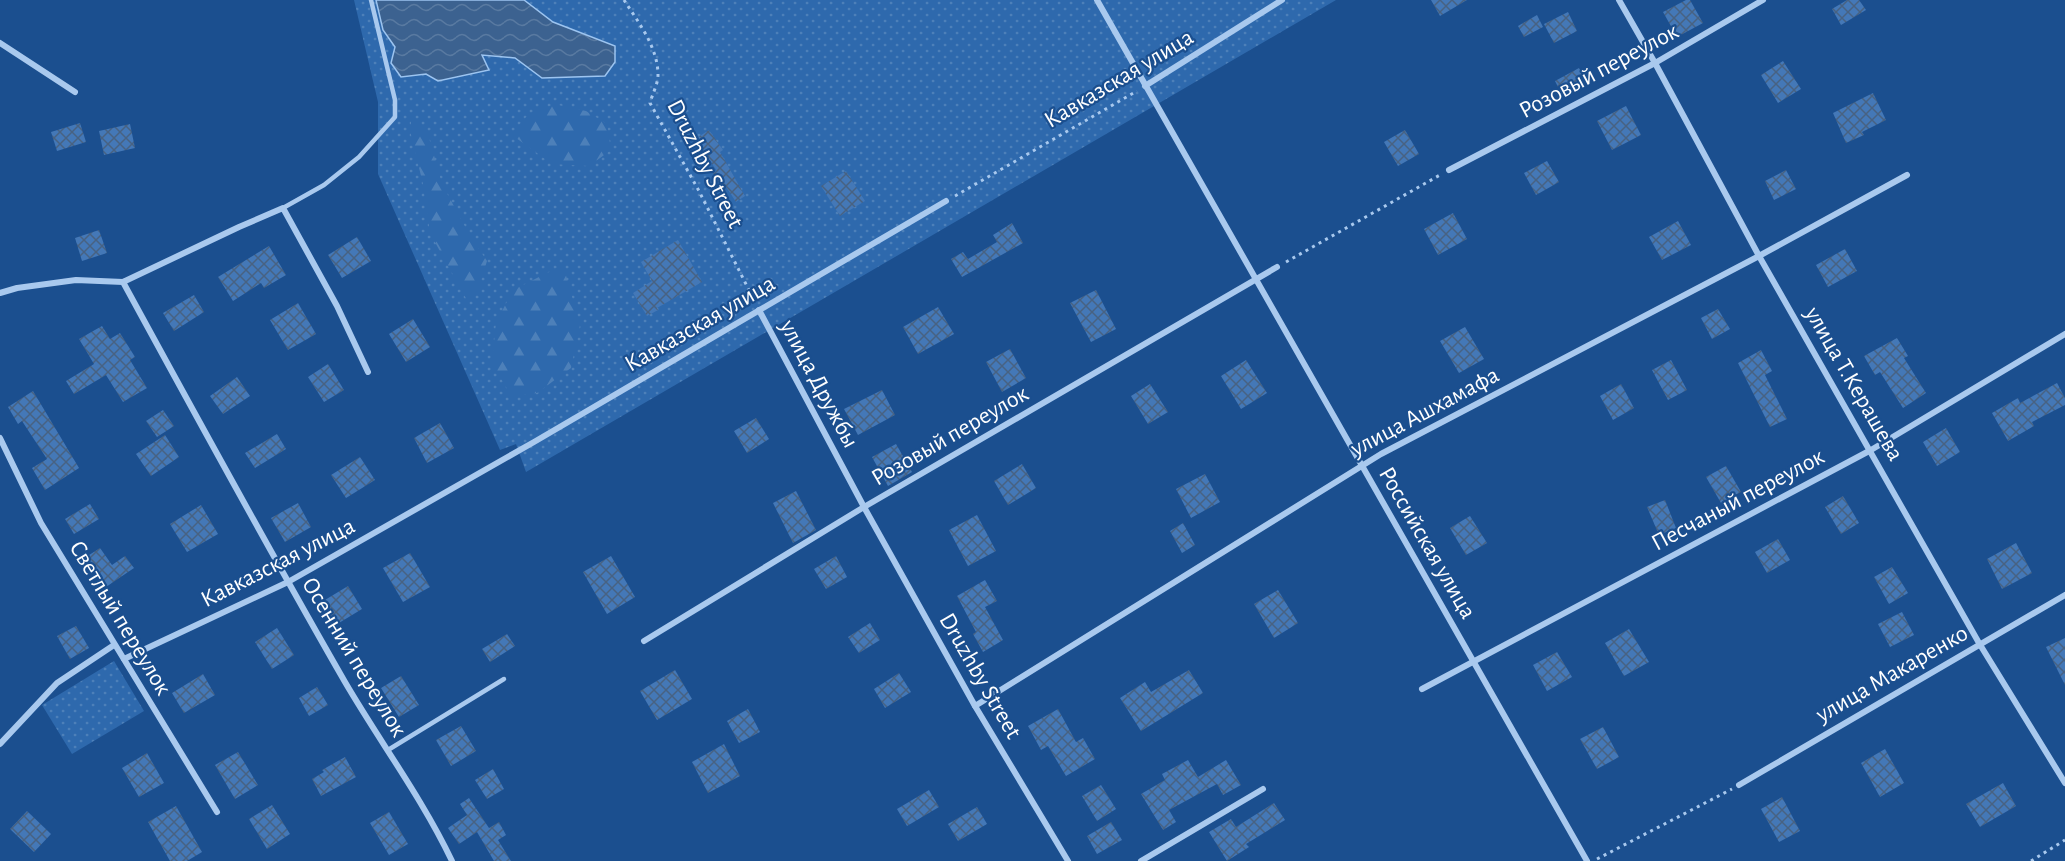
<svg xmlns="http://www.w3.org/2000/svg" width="2065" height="861" font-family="'Alegreya Sans',sans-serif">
	<defs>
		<pattern id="grass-dots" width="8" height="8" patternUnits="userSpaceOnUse" patternTransform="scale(1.5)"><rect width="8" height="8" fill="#2e69ad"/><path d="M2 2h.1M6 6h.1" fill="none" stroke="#4d80b9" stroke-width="1.8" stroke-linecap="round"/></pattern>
		<pattern id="forest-firs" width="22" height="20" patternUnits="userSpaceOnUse" patternTransform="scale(1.5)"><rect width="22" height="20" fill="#2e69ad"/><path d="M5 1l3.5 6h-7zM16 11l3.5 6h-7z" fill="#4d80b9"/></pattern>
		<pattern id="water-waves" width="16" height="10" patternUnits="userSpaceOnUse" patternTransform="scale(1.5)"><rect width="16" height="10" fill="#3c6290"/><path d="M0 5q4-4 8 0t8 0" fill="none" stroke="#597aa1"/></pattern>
		<pattern id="building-cross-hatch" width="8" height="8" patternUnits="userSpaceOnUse" patternTransform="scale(1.5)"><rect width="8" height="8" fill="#4478b7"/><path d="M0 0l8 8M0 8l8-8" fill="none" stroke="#486282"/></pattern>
	</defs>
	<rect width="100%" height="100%" fill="#1b4f8f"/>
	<g fill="url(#grass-dots)">
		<path d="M 354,0 L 376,0 L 383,29 L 389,0 L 1336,0 L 526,472 L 516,444 L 500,450 L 378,174 L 378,102 Z"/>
		<path d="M 114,661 L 144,711 L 72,754 L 42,705 Z"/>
	</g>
	<g fill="url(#forest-firs)">
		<path d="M 558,105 L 586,111 L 607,124 L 611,150 L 589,166 L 552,164 L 512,135 C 528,112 532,109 558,105 Z"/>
		<path d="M 411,120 L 426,127 L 442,184 L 469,234 L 487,261 L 479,286 L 468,302 L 430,233 L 423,184 L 411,135 Z"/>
		<path d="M 563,265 L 580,325 L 571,368 L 537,393 L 511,396 L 492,362 L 496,323 L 513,290 Z"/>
	</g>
	<path fill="url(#water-waves)" stroke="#9cc4f0" stroke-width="1.5" d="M 376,0 L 524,0 L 553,22 L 615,46 L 615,62 L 605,76 L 542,78 L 515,58 L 482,55 L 489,70 L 438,81 L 426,74 L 401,77 L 391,63 L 395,47 L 383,30 Z"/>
	<g fill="url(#building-cross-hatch)">
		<path d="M 1431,0 L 1467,0 L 1440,16 Z"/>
		<path d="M 1686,0 L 1690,0 L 1703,23 L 1677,37 L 1663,12 Z"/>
		<path d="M 1847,0 L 1859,0 L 1866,10 L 1841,25 L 1832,9 Z"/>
		<path d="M 1568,12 L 1577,31 L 1554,43 L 1544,24 Z"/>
		<path d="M 1537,15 L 1543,27 L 1524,37 L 1518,26 Z"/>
		<path d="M 1783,61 L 1801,89 L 1778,103 L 1761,75 Z"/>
		<path d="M 1579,68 L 1588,84 L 1563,97 L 1555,81 Z"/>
		<path d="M 1873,93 L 1886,120 L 1862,132 L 1864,135 L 1846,143 L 1833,113 Z"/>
		<path d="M 1626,106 L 1641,135 L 1612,150 L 1597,121 Z"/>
		<path d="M 80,123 L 86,142 L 57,151 L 51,132 Z"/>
		<path d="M 130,124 L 135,148 L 104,155 L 99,131 Z"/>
		<path d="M 709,130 L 723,150 L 720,152 L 745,196 L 736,202 L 725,185 L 721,187 L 713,173 L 717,171 L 695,139 Z"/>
		<path d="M 1405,130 L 1419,154 L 1398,166 L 1384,142 Z"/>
		<path d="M 1547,161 L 1559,182 L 1536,195 L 1524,173 Z"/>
		<path d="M 1786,170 L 1796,189 L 1774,200 L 1765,181 Z"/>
		<path d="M 846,171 L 865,201 L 840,216 L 821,186 Z"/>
		<path d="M 1453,213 L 1467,239 L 1438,255 L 1424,229 Z"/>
		<path d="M 1678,221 L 1691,245 L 1662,260 L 1649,237 Z"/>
		<path d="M 1012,223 L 1023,243 L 962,277 L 951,259 L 963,252 L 968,259 L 997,242 L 993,235 Z"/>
		<path d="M 99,230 L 107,253 L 82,261 L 75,238 Z"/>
		<path d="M 357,237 L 371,261 L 342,278 L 328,255 Z"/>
		<path d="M 678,240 L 702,282 L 657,308 L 658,310 L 647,316 L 633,293 L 652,281 L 641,262 Z"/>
		<path d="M 269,246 L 286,275 L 264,288 L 261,283 L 233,301 L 218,277 Z"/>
		<path d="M 1845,249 L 1857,271 L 1828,287 L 1816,265 Z"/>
		<path d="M 1096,290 L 1116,329 L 1091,342 L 1070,303 Z"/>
		<path d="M 194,295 L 204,312 L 174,331 L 163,313 Z"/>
		<path d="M 298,303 L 316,334 L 288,350 L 270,320 Z"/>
		<path d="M 938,307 L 954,334 L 918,354 L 903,327 Z"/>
		<path d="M 1718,309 L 1730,329 L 1712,339 L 1701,318 Z"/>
		<path d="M 413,319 L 430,347 L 406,362 L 389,334 Z"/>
		<path d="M 102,326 L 110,339 L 120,333 L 135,357 L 130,360 L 147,388 L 123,402 L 106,375 L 74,394 L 66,381 L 94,364 L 79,339 Z"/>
		<path d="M 1465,327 L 1484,359 L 1459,373 L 1440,341 Z"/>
		<path d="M 1897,338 L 1908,356 L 1904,358 L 1926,393 L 1903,408 L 1880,372 L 1875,375 L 1864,356 Z"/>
		<path d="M 1010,349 L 1026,378 L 1002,392 L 986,362 Z"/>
		<path d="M 1761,350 L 1772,371 L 1765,375 L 1787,419 L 1770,427 L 1738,363 Z"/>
		<path d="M 1246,360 L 1267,393 L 1241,409 L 1221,376 Z"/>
		<path d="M 1671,360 L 1687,390 L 1668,400 L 1652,370 Z"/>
		<path d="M 328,364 L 344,390 L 324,402 L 308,377 Z"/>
		<path d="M 237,377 L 250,396 L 223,414 L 210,396 Z"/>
		<path d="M 2057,383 L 2065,398 L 2065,405 L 2032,422 L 2034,426 L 2008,441 L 1992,413 L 2018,398 L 2020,403 Z"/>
		<path d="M 1150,384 L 1168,412 L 1148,424 L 1131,396 Z"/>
		<path d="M 1621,384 L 1634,408 L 1613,420 L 1600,396 Z"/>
		<path d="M 882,390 L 895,415 L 858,435 L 844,409 Z"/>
		<path d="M 33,391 L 79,468 L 45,490 L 32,468 L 47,459 L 22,421 L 18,424 L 8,407 Z"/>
		<path d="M 163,410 L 174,426 L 157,437 L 146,421 Z"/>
		<path d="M 756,418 L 769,439 L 747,453 L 734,431 Z"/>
		<path d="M 440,423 L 454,448 L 427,463 L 414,438 Z"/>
		<path d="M 1946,428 L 1960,452 L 1937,466 L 1923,442 Z"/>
		<path d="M 277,434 L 286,449 L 255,468 L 245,453 Z"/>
		<path d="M 165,435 L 179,457 L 151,476 L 136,454 Z"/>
		<path d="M 896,444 L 912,472 L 888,486 L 872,457 Z"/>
		<path d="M 360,457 L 375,480 L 346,498 L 331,475 Z"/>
		<path d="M 1022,464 L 1036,488 L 1008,505 L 994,481 Z"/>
		<path d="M 1726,466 L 1741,492 L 1721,503 L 1706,477 Z"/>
		<path d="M 1205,474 L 1220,502 L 1191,518 L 1176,489 Z"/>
		<path d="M 796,491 L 816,530 L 793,543 L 773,503 Z"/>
		<path d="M 1843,496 L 1859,523 L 1841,534 L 1825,507 Z"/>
		<path d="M 1665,500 L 1676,528 L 1659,535 L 1647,507 Z"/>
		<path d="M 298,503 L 311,527 L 285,542 L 271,518 Z"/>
		<path d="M 90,504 L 99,519 L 74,534 L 65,519 Z"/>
		<path d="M 201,505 L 218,534 L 187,552 L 170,524 Z"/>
		<path d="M 977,515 L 996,551 L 968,566 L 949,530 Z"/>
		<path d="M 1470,516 L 1487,543 L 1466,555 L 1450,528 Z"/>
		<path d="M 1183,523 L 1195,545 L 1182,553 L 1170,531 Z"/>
		<path d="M 1778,539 L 1790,560 L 1767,573 L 1755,552 Z"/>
		<path d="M 2016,543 L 2032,573 L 2002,589 L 1987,559 Z"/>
		<path d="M 100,548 L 112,565 L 125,556 L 134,568 L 106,587 L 86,557 Z"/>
		<path d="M 410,553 L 430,587 L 403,602 L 383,568 Z"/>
		<path d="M 611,556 L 635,597 L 607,614 L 583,572 Z"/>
		<path d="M 836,556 L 847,577 L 826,589 L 814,569 Z"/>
		<path d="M 1892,567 L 1908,593 L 1889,604 L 1874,577 Z"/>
		<path d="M 985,580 L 997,601 L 985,607 L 1003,640 L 983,652 L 973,634 L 976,632 L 957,596 Z"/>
		<path d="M 348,586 L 362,609 L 334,626 L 320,603 Z"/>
		<path d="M 1278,590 L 1298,623 L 1274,638 L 1254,604 Z"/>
		<path d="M 1902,612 L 1914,635 L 1890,647 L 1878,624 Z"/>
		<path d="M 870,623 L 880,640 L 859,653 L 848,637 Z"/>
		<path d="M 76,626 L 89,648 L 70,659 L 57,636 Z"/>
		<path d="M 277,628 L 294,655 L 272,669 L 255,642 Z"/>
		<path d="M 1629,629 L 1649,662 L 1624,676 L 1605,643 Z"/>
		<path d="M 507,634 L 515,646 L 490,662 L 482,649 Z"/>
		<path d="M 2065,638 L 2065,685 L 2046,647 Z"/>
		<path d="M 1557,652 L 1572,677 L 1547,691 L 1533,665 Z"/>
		<path d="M 675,670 L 692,699 L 657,720 L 640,691 Z"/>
		<path d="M 1189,670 L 1203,693 L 1141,731 L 1120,698 L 1145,682 L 1151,692 Z"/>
		<path d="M 899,673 L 911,692 L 885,708 L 874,689 Z"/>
		<path d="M 203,674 L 215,695 L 184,713 L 172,693 Z"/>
		<path d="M 401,676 L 419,705 L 399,717 L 381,688 Z"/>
		<path d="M 317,687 L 328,705 L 309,716 L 299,698 Z"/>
		<path d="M 748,709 L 760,732 L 739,743 L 727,721 Z"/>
		<path d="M 1058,709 L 1076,742 L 1083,738 L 1095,759 L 1066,776 L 1048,746 L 1041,750 L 1028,726 Z"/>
		<path d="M 461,726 L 476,751 L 451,766 L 436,740 Z"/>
		<path d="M 1603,727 L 1619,757 L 1597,769 L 1580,739 Z"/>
		<path d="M 724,744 L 740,776 L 708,793 L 692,762 Z"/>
		<path d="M 1885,749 L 1904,783 L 1880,797 L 1861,763 Z"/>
		<path d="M 238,752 L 258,785 L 235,799 L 215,765 Z"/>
		<path d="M 147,753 L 164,783 L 139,797 L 122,768 Z"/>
		<path d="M 345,757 L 356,777 L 321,796 L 312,779 L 324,772 L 322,770 Z"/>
		<path d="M 1188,760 L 1198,777 L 1226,760 L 1241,785 L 1223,795 L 1217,784 L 1169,810 L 1176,822 L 1163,830 L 1141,794 L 1165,780 L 1162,774 Z"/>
		<path d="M 493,769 L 504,789 L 487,799 L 475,780 Z"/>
		<path d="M 2003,783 L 2016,806 L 1980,827 L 1966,804 Z"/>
		<path d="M 1101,785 L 1116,809 L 1097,821 L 1082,796 Z"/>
		<path d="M 929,790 L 939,807 L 907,826 L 897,809 Z"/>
		<path d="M 1782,797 L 1800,831 L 1779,842 L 1761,809 Z"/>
		<path d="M 469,798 L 489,828 L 499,822 L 506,835 L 498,840 L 511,861 L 494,861 L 477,832 L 459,844 L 448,828 L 467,815 L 460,804 Z"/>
		<path d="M 1274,803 L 1285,820 L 1246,844 L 1249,847 L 1227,861 L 1209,832 L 1231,819 L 1236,827 Z"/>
		<path d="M 272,805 L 290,834 L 267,849 L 249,819 Z"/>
		<path d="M 176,806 L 202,852 L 187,861 L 170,861 L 148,822 Z"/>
		<path d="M 977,807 L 987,824 L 958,841 L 948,824 Z"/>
		<path d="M 27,811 L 51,834 L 34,852 L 10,829 Z"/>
		<path d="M 389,812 L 408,844 L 389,855 L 370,823 Z"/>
		<path d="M 1111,822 L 1122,840 L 1097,854 L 1087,836 Z"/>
	</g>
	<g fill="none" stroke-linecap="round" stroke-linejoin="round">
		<g stroke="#a9c9ee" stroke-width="3" stroke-dasharray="3 4.5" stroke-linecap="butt">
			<path d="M 624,0 C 638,22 658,47 658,75 C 658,84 652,95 650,103 L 699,191 L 755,302"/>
			<path d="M 955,196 L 1137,91"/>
			<path d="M 1286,262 L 1440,175"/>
			<path d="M 1597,859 L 1732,789"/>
			<path d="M 2031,861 L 2065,840"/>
		</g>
		<g stroke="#a9c9ee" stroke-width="4.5">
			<path d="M 283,208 L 324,185 L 359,157 L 395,117 L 395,100 L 371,0"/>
			<path d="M 388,750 L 504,679"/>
		</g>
		<g stroke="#a9c9ee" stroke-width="6">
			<path d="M 1097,0 L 1587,861"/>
			<path d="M 1619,0 L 1655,63 L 1759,256 L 1979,643 L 2065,783"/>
			<path d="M 0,43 L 75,92"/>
			<path d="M 1145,86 L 1282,0"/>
			<path d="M 1449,170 L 1655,63 L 1763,0"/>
			<path d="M 123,282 C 196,416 269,550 345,682 C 380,742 422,798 452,861"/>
			<path d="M 0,293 L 17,288 L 76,280 L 123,282 L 239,227 L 283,208 L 337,306 L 368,372"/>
			<path d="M 759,310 L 864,507 L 975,706 L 1068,861"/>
			<path d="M 0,438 L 41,523 L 217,812"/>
			<path d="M 644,641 L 864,507 L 1277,267"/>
			<path d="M 124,659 L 288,582 L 534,442 L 946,201"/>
			<path d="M 1422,689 L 1871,450 L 2065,334"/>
			<path d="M 975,706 L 1381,454 L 1759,256 L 1907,175"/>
			<path d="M 0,744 L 57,683 L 114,645"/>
			<path d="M 1739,785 L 2065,595"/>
			<path d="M 1141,861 L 1263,789"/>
		</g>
	</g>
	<g text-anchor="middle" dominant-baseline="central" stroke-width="4.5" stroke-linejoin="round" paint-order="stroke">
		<g font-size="24" fill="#fff" stroke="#1b4f8f">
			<text transform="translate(1599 71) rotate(-28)">Розовый переулок</text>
			<text transform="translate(1119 79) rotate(-31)">Кавказcкая улица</text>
			<text transform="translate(705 164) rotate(63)">Druzhby Street</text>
			<text transform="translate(700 324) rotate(-30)">Кавказcкая улица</text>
			<text transform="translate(819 384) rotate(62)">улица Дружбы</text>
			<text transform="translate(1854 384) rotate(60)">улица Т.Керашева</text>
			<text transform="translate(1425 412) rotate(-28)">улица Ашхамафа</text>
			<text transform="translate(950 436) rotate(-30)">Розовый переулок</text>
			<text transform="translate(1738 500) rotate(-28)">Песчаный переулок</text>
			<text transform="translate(1427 543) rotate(60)">Российская улица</text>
			<text transform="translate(278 563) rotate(-27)">Кавказcкая улица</text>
			<text transform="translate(120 618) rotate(59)">Светлый переулок</text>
			<text transform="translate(354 657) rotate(59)">Осенний переулок</text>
			<text transform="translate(1892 674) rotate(-30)">улица Макаренко</text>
			<text transform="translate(980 676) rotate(60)">Druzhby Street</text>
		</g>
	</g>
</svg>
